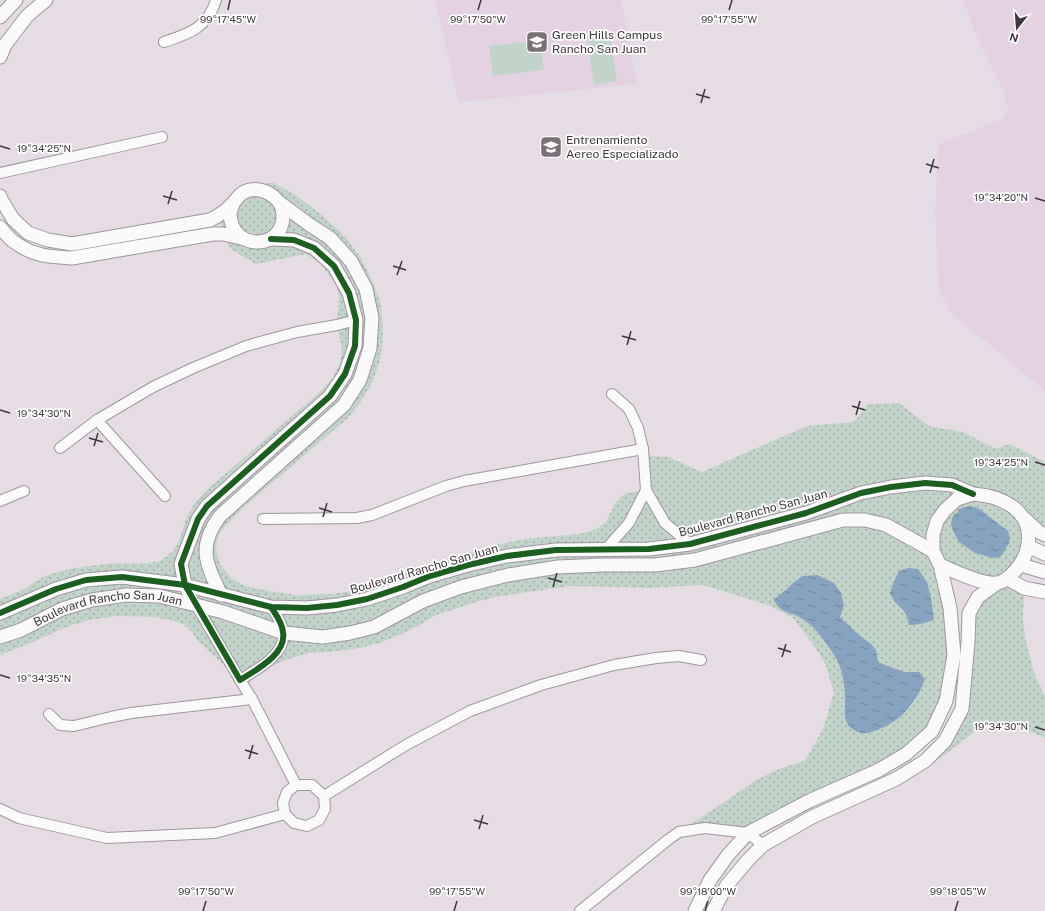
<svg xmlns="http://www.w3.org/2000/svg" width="1045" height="911" font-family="'Public Sans',sans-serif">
	<defs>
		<pattern id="grass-dots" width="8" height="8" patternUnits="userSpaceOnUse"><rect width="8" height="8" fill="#c2d3c9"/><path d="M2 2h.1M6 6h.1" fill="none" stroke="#9faca4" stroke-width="1.8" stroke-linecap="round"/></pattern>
		<pattern id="water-ripples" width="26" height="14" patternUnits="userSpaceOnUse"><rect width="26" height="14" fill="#86a4c0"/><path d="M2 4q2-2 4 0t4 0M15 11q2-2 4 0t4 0" fill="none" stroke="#6f869d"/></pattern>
	</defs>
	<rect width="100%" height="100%" fill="#e6dce4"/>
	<g fill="#e4d2e2">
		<path d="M 435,0 L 621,0 L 637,84 L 459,102 Z"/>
		<path d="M 963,0 L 1045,0 L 1045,391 L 983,339 L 953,315 L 939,290 L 935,210 L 939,144 L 1005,118 L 1008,108 L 1002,88 L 974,30 Z"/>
	</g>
	<path fill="url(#grass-dots)" d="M 256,183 L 274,183 L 297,196 L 318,212 L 345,236 L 361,258 L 372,280 L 381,305 L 383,334 L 381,357 L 373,381 L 360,403 L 348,418 L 245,506 L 228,523 L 218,535 L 216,549 L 220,564 L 232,579 L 245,586 L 269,591 L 296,595 L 332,594 L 363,589 L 425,566 L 495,545 L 524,539 L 579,534 L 595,530 L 606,522 L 615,503 L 624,494 L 646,490 L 643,449 L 652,456 L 668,457 L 702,472 L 807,426 L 854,422 L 868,404 L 899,403 L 929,426 L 963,432 L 996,449 L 1009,444 L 1045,462 L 1045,532 L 1028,533 L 1008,579 L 1024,588 L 1024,593 L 1023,619 L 1025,637 L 1034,673 L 1045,697 L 1045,738 L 1020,727 L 985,724 L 927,768 L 896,779 L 925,761 L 962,709 L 969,613 L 996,584 L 940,565 L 954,655 L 932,731 L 906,754 L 748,833 L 679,832 L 720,805 L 756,780 L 779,769 L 805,761 L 823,729 L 834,692 L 825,663 L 810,640 L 793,618 L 770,606 L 703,585 L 647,588 L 623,587 L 569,586 L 495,597 L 476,602 L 436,615 L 416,627 L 399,635 L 380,643 L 355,649 L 327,652 L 309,653 L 288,659 L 240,680 L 196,639 L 193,633 L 184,624 L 170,620 L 154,617 L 118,616 L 89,620 L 69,626 L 33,642 L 0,655 L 0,599 L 20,591 L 47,575 L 74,568 L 115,563 L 148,563 L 161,561 L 173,551 L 179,541 L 187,516 L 196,502 L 209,488 L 321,391 L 333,377 L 340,363 L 342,350 L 337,325 L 339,297 L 337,287 L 321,264 L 306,254 L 256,264 L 231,249 L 223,234 L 219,215 L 240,191 Z"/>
	<g fill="#c2d3c9">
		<path d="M 610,35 L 617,81 L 594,85 L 587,38 Z"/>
		<path d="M 540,40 L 544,70 L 493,76 L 489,46 Z"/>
	</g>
	<g fill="url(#water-ripples)">
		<path d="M 969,506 L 978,508 L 1008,531 L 1010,538 L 1009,543 L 1004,552 L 1000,557 L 993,558 L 975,553 L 959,542 L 953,531 L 951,523 L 953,516 L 958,512 L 959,509 Z"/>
		<path d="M 908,568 L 918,569 L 927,582 L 931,598 L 934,620 C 925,623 918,625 909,625 L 907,616 L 904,611 L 894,601 L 890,593 L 893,584 L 899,571 Z"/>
		<path d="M 817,575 L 834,583 L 841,593 L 844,605 L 840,617 L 859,635 L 871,644 L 876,650 L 878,662 L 890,667 L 905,672 L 919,672 L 925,679 C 921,691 910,708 900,717 C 897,720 892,722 888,725 C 883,728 871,733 865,733 C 859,734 850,729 847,723 C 844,718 845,708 845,702 C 845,684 843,668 833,653 C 824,641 816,627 803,619 C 791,611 781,615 774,600 L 779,595 L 785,591 L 793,583 L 802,576 Z"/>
	</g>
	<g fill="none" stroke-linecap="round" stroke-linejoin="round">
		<g stroke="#9e979e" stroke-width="12">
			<g id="minor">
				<path d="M 164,42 C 188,34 208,28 216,0"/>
				<path d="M 0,173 L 162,137"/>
				<path d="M 612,394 L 629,409 L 638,428 L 643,449 L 646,490 L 665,523 L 690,544"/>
				<path d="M 97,420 L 165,496"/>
				<path d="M 60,448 L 97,420 L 153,387 L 193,368 L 246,346 L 297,332 L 337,325 L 356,320"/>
				<path d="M 0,501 L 24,491"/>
				<path d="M 263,519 L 357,518 L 372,515 L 446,486 L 464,481 L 643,449"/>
				<path d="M 606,549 L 629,523 L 646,490"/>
				<path d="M 196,605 L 240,680 C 256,670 287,654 283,632 C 282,622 276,615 271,607"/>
				<path d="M 240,680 L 252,699 L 296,785"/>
				<path d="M 49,714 L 60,725 L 74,726 L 111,717 L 131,713 L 252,699"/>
				<path d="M 296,785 L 312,785 L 324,796 L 325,809 L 319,820 L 307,826 L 294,823 L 285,814 L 283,803 L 287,792 Z"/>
				<path d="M 324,796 L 406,745 L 470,711 L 541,685 L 614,665 L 656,658 L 679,656 L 701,660"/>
				<path d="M 0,809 L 19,818 L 107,838 L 215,833 L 285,814"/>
				<path d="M 580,911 L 669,839 L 679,832 L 705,828 L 748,833 L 763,845"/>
			</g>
		</g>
		<g stroke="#9e979e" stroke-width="15">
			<g id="tertiary">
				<path d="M 0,17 L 16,0"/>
				<path d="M 0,57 L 5,45 L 27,16 L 46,0"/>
				<path d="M 0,196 L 1,199 L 13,219 L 28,233 L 48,240 L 72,244 L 210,220 C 219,216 227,210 234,202 C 236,200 238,197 240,195 C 252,185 269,190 278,201 C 282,205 283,212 283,218 C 281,248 238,251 231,221 C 231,220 230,216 230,215 C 230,212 232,207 233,204"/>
				<path d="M 0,227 C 4,232 8,237 13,241 C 32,256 50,257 72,258 L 213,234 L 223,234 L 241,238"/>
				<path d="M 973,494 C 987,495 1001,498 1013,507 C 1036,524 1031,554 1014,572 C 1009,577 1003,583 996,583 C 982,585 954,571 940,565 L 933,551 L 933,535 L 937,521 L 945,510 L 957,499 Z"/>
				<path d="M 1025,519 L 1039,532 L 1045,535"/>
				<path d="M 1028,546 L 1045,554"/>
				<path d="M 1021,565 L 1045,572"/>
				<path d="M 1008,579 L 1024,588 L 1045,592"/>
				<path d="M 188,591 L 185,585 L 181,564 L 198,519 L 207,506 L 330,396 L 345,374 L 355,346 L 356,320 L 349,293 L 334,266 L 314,248 L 294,240 L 271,239"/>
				<path d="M 221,595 C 206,563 197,547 220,516 L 344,405 L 360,380 L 370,348 L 372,318 L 366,289 L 351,261 L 330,238 L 310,225 L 280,203"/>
				<path d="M 0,613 L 56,589 L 86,580 L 122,577 L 185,585 L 271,607 L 307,608 L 337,605 L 367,599 L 403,587 L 430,576 L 468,565 L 507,556 L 556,550 L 649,549 L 690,544 L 806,513 L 861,493 L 891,487 L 925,483 L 952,485 L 973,494"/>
				<path id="s1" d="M 0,637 L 21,630 L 62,609 L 92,600 L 126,595 L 159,596 L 196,605 L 223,612 L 284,633 L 323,637 L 350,633 L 374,627 L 423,601 L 461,587 L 508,575 L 558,567 L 603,565 L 655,565 L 695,560 L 843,520 L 865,520 L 886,525 L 933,551"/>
				<path d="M 695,911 L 710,880 L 728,855 L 748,833 L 809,801 L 879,770 L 906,754 L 932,731 L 946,701 L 954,655 L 950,608 L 940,565"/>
				<path d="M 713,911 L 727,885 L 748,860 L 763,845 L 812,817 L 896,779 L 925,761 L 945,741 L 962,709 L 968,642 L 969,613 L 978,597 L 996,584"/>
			</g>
		</g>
		<use href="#minor" stroke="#fbfafb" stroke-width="10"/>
		<use href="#tertiary" stroke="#fbfafb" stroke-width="13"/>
		<g stroke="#fff" stroke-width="8">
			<g id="cycleway">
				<path d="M 271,239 L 294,240 L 314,248 L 334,266 L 349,293 L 356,320 L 355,346 L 345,374 L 330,396 L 207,506 L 198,519 L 181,564 L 185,585 L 240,680 C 256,670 287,654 283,632 C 282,622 276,615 271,607"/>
				<path d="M 0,613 L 56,589 L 86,580 L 122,577 L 185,585 L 271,607 L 307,608 L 337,605 L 367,599 L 403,587 L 430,576 L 468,565 L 507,556 L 556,550 L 649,549 L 690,544 L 806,513 L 861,493 L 891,487 L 925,483 L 952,485 L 973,494"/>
			</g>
		</g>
		<use href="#cycleway" stroke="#1b5e20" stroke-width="6"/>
	</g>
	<path fill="none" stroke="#3e373d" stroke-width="1.5" d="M 228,10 L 230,0M 478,10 L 481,0M 729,10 L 732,0M 696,94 L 710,98M 701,103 L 705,89M 0,146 L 10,149M 926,164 L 939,168M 930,173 L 934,159M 163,196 L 177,200M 1035,198 L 1045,201M 168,204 L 172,191M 393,266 L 406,270M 397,275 L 402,261M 622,336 L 636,340M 627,345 L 631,331M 852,406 L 865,410M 0,410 L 10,413M 856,415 L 860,401M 89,438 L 103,442M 94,446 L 98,433M 1035,462 L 1045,465M 319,508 L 332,512M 323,517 L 327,503M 548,578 L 562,582M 553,587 L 557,573M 778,648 L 791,652M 782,657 L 786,644M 0,675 L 10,678M 1035,727 L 1045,730M 245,750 L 258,754M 249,759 L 253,745M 474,820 L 488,824M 479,829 L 483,815M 203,911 L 206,901M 454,911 L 457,901M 705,911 L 708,901M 955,911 L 958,901"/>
	<defs>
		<g id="school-square" transform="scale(1.15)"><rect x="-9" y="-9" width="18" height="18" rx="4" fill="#797177" stroke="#fff"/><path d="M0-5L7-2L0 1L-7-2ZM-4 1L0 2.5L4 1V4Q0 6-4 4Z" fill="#fff"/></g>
		<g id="university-square" transform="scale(1.15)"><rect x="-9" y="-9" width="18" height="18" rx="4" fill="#797177" stroke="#fff"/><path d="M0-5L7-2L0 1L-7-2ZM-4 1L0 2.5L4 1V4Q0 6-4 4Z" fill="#fff"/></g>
	</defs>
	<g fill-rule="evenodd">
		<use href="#school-square" x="537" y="42"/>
		<use href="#university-square" x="551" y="147"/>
	</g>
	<g text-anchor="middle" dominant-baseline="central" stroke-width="3.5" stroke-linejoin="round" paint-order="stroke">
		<g font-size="12" fill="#3e373d" stroke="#fff" text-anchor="start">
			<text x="552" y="35">Green Hills Campus<tspan x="552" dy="14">Rancho San Juan</tspan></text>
			<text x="566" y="140">Entrenamiento<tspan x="566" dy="14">Aereo Especializado</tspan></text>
		</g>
		<g font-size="12" fill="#3e373d" stroke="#fff">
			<text transform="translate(753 513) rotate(-15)">Boulevard Rancho San Juan</text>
			<text transform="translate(424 569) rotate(-16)">Boulevard Rancho San Juan</text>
			<text stroke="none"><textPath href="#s1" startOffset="114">Boulevard Rancho San Juan</textPath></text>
		</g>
	</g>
	<g font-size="10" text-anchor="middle" fill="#3e373d" stroke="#fff" stroke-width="3.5" stroke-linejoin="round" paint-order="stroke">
		<text x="228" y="23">99°17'45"W</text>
		<text x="478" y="23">99°17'50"W</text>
		<text x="729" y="23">99°17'55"W</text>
		<text x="44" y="152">19°34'25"N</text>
		<text x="1001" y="201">19°34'20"N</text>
		<text x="44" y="417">19°34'30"N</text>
		<text x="1001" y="466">19°34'25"N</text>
		<text x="44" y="682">19°34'35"N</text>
		<text x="1001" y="730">19°34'30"N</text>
		<text x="206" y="895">99°17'50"W</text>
		<text x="457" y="895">99°17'55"W</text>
		<text x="708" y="895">99°18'00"W</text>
		<text x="958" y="895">99°18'05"W</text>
	</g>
	<g transform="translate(1017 28) rotate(197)" stroke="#ffffff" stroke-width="3" paint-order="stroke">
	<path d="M0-3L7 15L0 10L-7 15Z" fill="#3e373d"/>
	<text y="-6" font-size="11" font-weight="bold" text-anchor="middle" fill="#3e373d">N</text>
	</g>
</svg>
